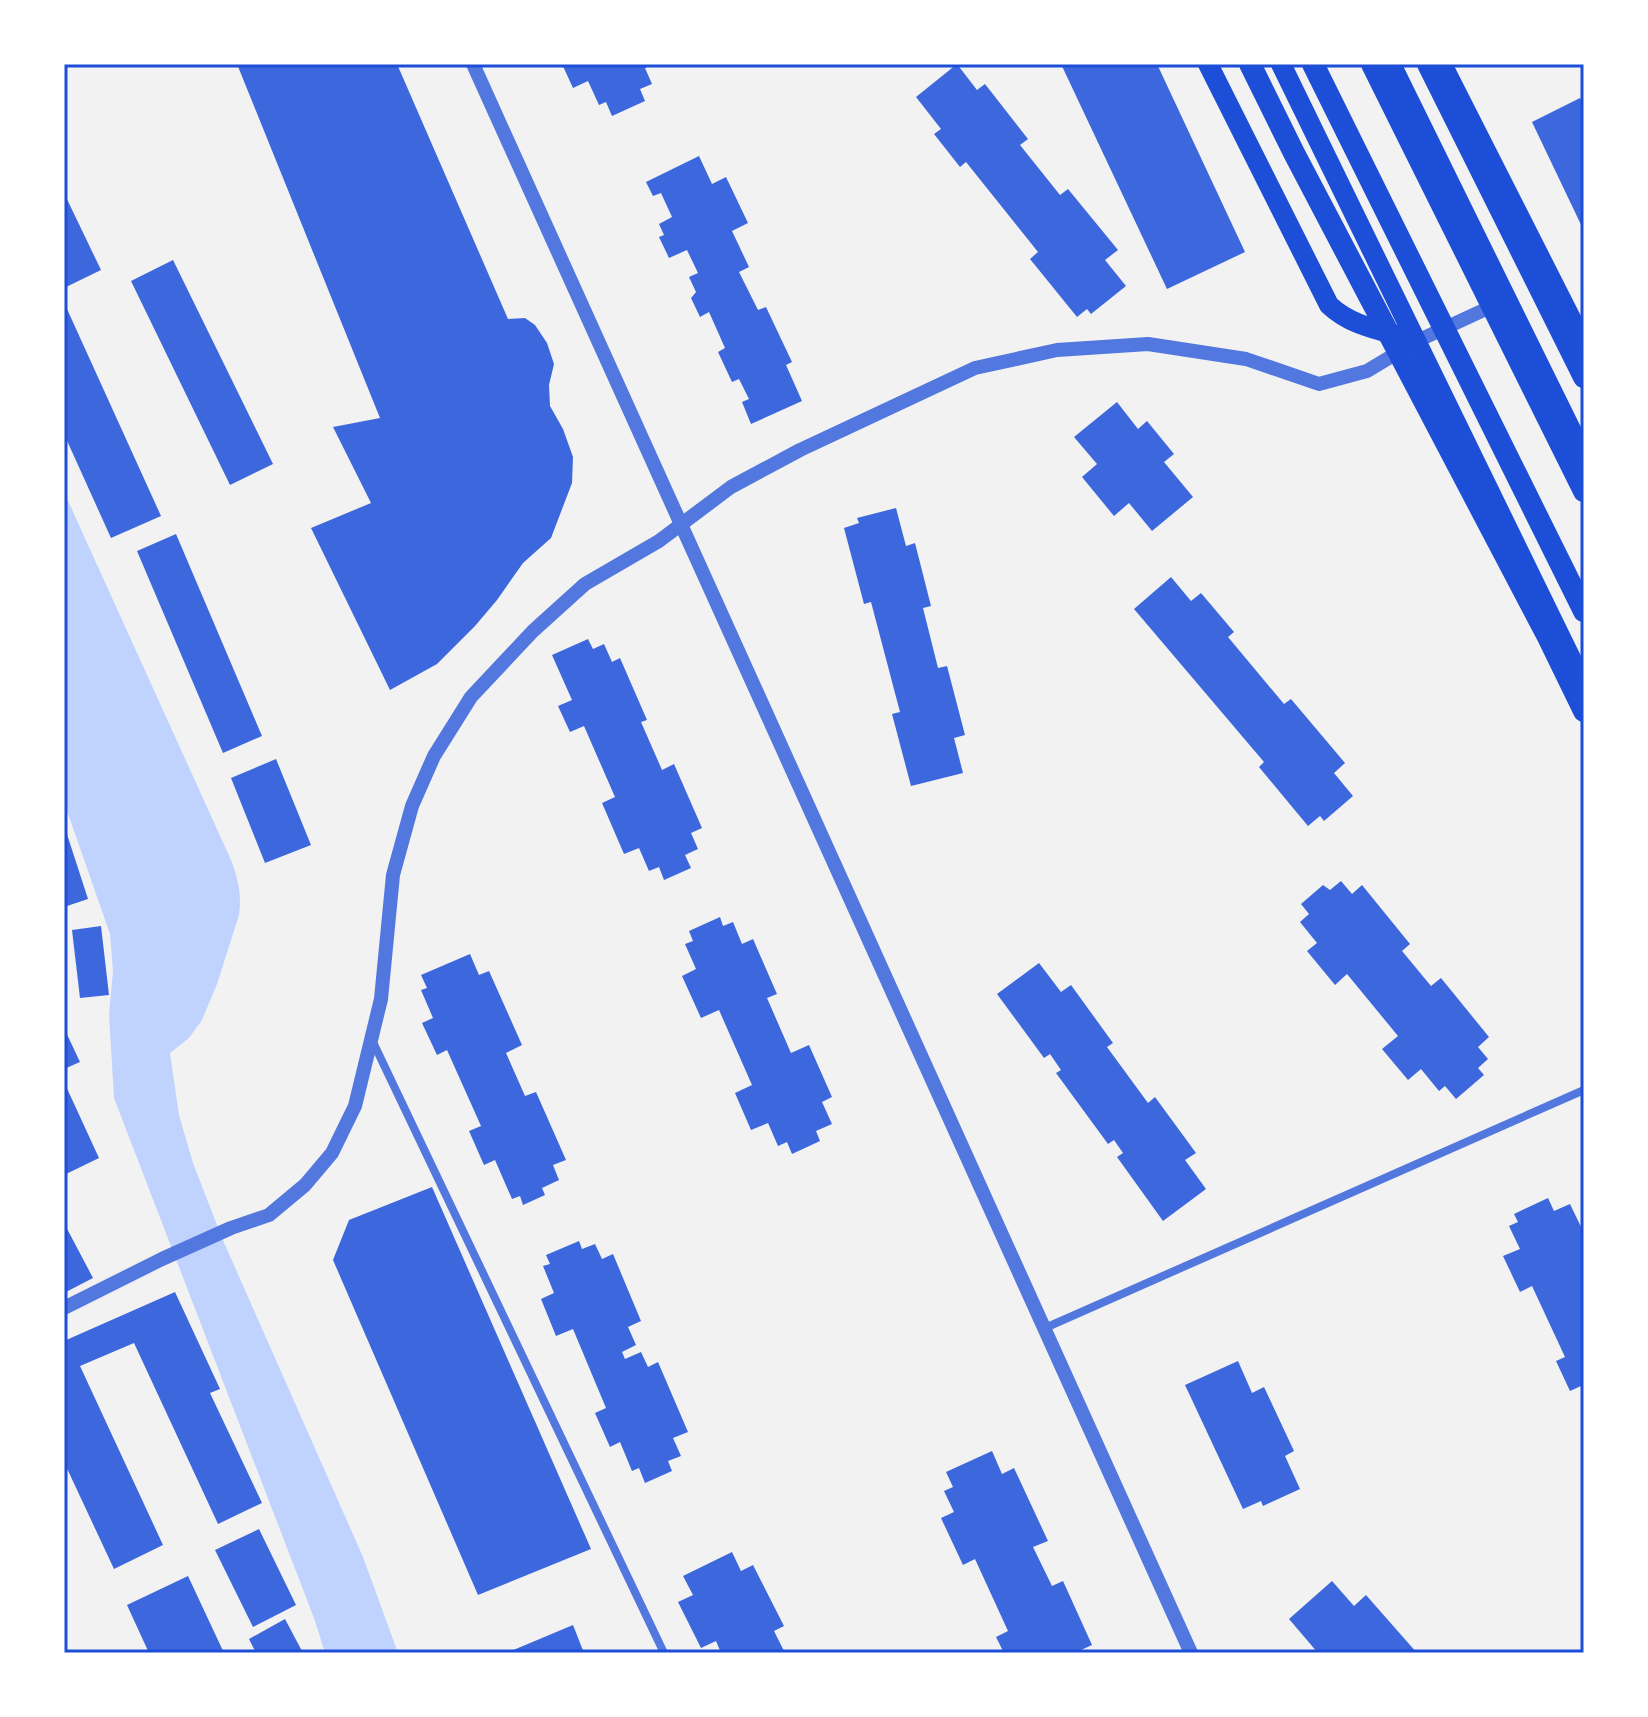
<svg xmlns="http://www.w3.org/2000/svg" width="1648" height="1717" font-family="Ubuntu,sans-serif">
	<rect width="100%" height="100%" fill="#f2f2f2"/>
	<path fill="#bfd3fe" d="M 64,492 L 231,860 C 238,878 242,895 239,915 L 217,984 L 202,1020 L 189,1038 L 170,1053 L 179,1115 L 193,1163 L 222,1238 L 363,1557 L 398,1653 L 325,1653 L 314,1618 L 114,1098 L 109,1014 L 113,971 L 110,934 L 64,802 Z"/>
	<g fill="#3d67dc">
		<path d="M 237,64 L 397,64 L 508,319 L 525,318 L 535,325 L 547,343 L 554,364 L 549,385 L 550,406 L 563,429 L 573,457 L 572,483 L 551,538 L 523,563 L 497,600 L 475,626 L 437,664 L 390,690 L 311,528 L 371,503 L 333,427 L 380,418 Z"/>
		<path d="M 562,64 L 653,64 L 645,68 L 652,84 L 640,89 L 645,101 L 612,116 L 606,102 L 599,105 L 588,81 L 573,88 Z"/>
		<path d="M 957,64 L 977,90 L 985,84 L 1028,139 L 1020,145 L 1060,195 L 1068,189 L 1118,250 L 1105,260 L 1126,286 L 1091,314 L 1087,309 L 1077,317 L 1030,259 L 1038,252 L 966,162 L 960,167 L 934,134 L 941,129 L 916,97 Z"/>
		<path d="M 1061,64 L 1157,64 L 1245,252 L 1167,289 Z"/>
		<path d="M 1580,98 L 1584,107 L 1584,231 L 1532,122 Z"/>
		<path d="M 699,156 L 712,184 L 726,177 L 748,223 L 732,231 L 749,267 L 739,272 L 758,310 L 766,307 L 792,362 L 786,365 L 802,401 L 751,424 L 742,402 L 749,399 L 739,379 L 732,382 L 718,352 L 725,348 L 709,312 L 700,317 L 691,298 L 696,292 L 689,277 L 698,273 L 687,250 L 669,258 L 659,237 L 664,235 L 659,224 L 672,217 L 661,193 L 653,196 L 646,182 Z"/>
		<path d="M 64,193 L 101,270 L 64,288 Z"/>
		<path d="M 173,260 L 273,464 L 230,485 L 131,281 Z"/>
		<path d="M 67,309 L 161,516 L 111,538 L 64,434 L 64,311 Z"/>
		<path d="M 1117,402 L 1138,429 L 1147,421 L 1174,454 L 1164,462 L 1193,497 L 1152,531 L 1129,503 L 1114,516 L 1082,477 L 1097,464 L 1074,437 Z"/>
		<path d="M 896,508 L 906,546 L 915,543 L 931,606 L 923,608 L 938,668 L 947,666 L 965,735 L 954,738 L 963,773 L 911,786 L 892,714 L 900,712 L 871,602 L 864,604 L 844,528 L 859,523 L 857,518 Z"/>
		<path d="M 176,534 L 262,736 L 223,753 L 137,551 Z"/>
		<path d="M 1171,577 L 1191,601 L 1201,593 L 1234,632 L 1228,637 L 1284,704 L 1291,699 L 1345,763 L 1334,773 L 1353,796 L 1324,821 L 1320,816 L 1308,826 L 1259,767 L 1264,762 L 1134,609 Z"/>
		<path d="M 588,639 L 593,649 L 604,644 L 612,662 L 620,658 L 647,720 L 641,722 L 662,770 L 674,764 L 702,828 L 691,833 L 698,849 L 685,855 L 691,868 L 664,880 L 659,867 L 649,871 L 639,848 L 624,854 L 602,803 L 615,797 L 584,726 L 570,732 L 558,706 L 572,700 L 552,655 Z"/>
		<path d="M 276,759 L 311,845 L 265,863 L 231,778 Z"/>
		<path d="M 64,825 L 88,899 L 64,907 Z"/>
		<path d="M 1341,881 L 1352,894 L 1362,885 L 1410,944 L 1402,951 L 1431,986 L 1441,978 L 1489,1037 L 1478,1047 L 1488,1059 L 1478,1068 L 1484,1075 L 1456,1099 L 1445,1086 L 1439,1091 L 1421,1069 L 1408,1080 L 1382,1049 L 1398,1036 L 1347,974 L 1335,985 L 1307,951 L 1317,943 L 1300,922 L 1309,914 L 1301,904 L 1323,885 L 1330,890 Z"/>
		<path d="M 720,917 L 723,926 L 733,922 L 742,944 L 753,939 L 777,994 L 767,998 L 791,1053 L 809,1045 L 832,1097 L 822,1102 L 832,1124 L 816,1131 L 820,1141 L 792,1154 L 787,1142 L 778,1146 L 768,1123 L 751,1130 L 735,1093 L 752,1085 L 719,1010 L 701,1018 L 682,976 L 696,969 L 685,944 L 693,941 L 689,931 Z"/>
		<path d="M 101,926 L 109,995 L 80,998 L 72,930 Z"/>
		<path d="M 470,954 L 479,975 L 489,971 L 522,1045 L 506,1053 L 525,1096 L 536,1092 L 566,1160 L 553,1165 L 559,1180 L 542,1188 L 545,1195 L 523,1205 L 520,1196 L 512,1199 L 495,1160 L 484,1165 L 469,1131 L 481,1126 L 447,1050 L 437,1055 L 422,1023 L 433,1018 L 421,990 L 427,988 L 421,975 Z"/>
		<path d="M 1039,963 L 1061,992 L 1071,985 L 1113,1043 L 1107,1047 L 1148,1103 L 1155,1097 L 1196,1153 L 1185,1160 L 1206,1189 L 1163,1221 L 1117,1157 L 1123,1153 L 1114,1140 L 1108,1144 L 1056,1073 L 1061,1070 L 1050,1054 L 1044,1058 L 997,994 Z"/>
		<path d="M 64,1028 L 80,1062 L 64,1069 Z"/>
		<path d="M 64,1082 L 99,1158 L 64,1175 Z"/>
		<path d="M 432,1187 L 591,1549 L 478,1595 L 333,1260 L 349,1220 Z"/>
		<path d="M 1548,1198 L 1554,1211 L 1570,1204 L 1584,1233 L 1584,1393 L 1581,1386 L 1570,1391 L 1556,1361 L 1565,1357 L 1532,1286 L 1520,1292 L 1503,1256 L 1520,1249 L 1509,1226 L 1518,1222 L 1514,1214 Z"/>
		<path d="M 64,1223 L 93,1278 L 64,1293 Z"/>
		<path d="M 579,1241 L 582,1249 L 595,1244 L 602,1259 L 613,1254 L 641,1321 L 628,1327 L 636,1345 L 622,1352 L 625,1359 L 641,1352 L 648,1367 L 658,1362 L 688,1432 L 673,1438 L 681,1456 L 668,1461 L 672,1471 L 645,1483 L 639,1468 L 632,1471 L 620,1442 L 610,1447 L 595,1413 L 606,1408 L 573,1329 L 556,1336 L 541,1299 L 554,1293 L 543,1266 L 550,1264 L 546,1255 Z"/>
		<path d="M 175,1292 L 220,1389 L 210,1393 L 262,1503 L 218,1524 L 134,1343 L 80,1366 L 163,1545 L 114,1569 L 64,1462 L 64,1341 Z"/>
		<path d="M 1238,1361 L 1252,1393 L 1264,1387 L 1294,1451 L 1285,1456 L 1300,1489 L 1263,1506 L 1261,1501 L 1243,1509 L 1185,1385 Z"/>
		<path d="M 992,1451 L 1002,1474 L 1014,1468 L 1048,1541 L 1033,1547 L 1052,1586 L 1063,1581 L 1092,1645 L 1081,1650 L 1082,1653 L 1004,1653 L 996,1637 L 1008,1631 L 975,1559 L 963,1565 L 941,1518 L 954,1512 L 944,1491 L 953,1487 L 946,1472 Z"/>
		<path d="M 259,1529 L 296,1605 L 253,1627 L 215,1550 Z"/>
		<path d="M 732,1552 L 741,1571 L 753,1565 L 784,1626 L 774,1631 L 785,1653 L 721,1653 L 716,1641 L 701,1648 L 678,1602 L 693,1595 L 683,1576 Z"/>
		<path d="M 188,1576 L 224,1653 L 149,1653 L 127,1605 Z"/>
		<path d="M 1332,1581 L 1354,1606 L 1366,1595 L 1417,1653 L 1318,1653 L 1289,1619 Z"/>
		<path d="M 285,1619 L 303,1653 L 256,1653 L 249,1639 Z"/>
		<path d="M 573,1625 L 584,1653 L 506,1653 Z"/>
	</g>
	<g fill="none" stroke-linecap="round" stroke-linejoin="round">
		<g stroke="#5277de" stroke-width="8">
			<path d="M 372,1040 L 664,1653"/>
			<path d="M 1045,1328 L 1584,1090"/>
		</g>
		<g stroke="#5277de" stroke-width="14">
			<path d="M 473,64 L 1191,1653"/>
			<path d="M 64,1308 L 162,1259 L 231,1228 L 269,1215 L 305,1185 L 332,1153 L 355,1106 L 381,999 L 393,875 L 412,806 L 434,756 L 471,697 L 533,631 L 585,584 L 659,541 L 731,487 L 800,450 L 975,368 L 1057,350 L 1148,344 L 1246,359 L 1319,384 L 1367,371 L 1417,341 L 1499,303"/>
		</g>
		<g stroke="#1d4ed8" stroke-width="20">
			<path d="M 1208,64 L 1329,305 C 1349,324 1374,329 1400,336"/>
			<path d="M 1281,64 L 1584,685"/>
			<path d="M 1391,64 L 1584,456"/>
			<path d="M 1442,64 L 1584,344"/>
		</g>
		<g stroke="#1d4ed8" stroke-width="22">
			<path d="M 1250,64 L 1294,153 L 1548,637 L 1584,711"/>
			<path d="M 1313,64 L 1584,611"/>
			<path d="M 1372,64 L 1584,491"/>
			<path d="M 1428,64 L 1584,377"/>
		</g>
	</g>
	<rect width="1648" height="1717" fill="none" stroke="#ffffff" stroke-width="132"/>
	<rect x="66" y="66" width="1516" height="1585" fill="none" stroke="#1d4ed8" stroke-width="3"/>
</svg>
